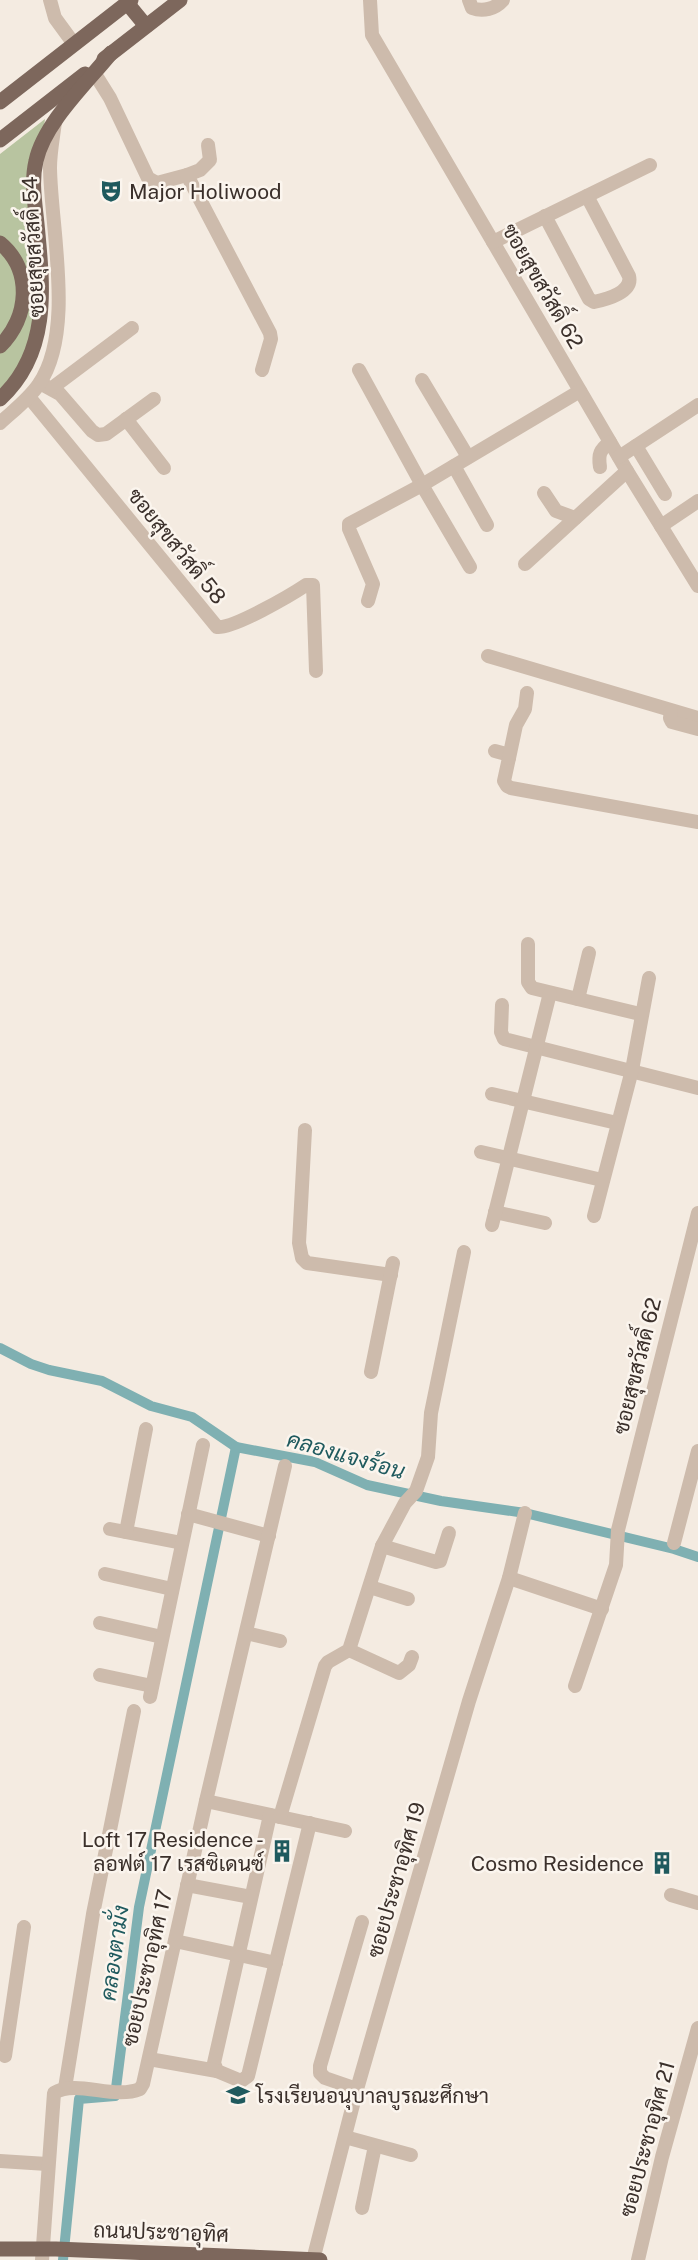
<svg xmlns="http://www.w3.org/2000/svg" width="698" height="2260" font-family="'Public Sans',Sarabun,sans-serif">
	<rect width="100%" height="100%" fill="#f4ebe1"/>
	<path fill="#b8c4a0" d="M 45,119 L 35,195 L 38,340 L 0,402 L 0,154 Z"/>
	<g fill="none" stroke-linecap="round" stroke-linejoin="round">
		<g stroke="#7fb0b2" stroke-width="10">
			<path d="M 0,1348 L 31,1364 L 49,1370 L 102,1381 L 151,1406 L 192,1417 L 236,1447 L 315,1462 L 367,1485 L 441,1501 L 525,1513 L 674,1549 L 698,1557"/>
			<path d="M 63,2260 L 79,2099 L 115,2096 L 139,1907 L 236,1447"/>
		</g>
		<g stroke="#cdbbac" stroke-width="14">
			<path d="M 50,0 L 55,18 L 74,44"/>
			<path d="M 370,0 L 372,35 L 627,471 L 698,586"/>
			<path d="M 469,0 L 472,8 C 483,12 495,9 503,0"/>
			<path d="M 95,74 L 110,98 L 148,178 L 157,183 L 187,175 L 270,333 L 271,339 L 262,370"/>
			<path d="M 187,175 L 200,170 L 210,160 L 208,145"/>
			<path d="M 545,216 L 589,299 L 594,302 C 608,299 633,292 629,276 L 587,196"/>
			<path d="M 493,242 L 650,165"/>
			<path d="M 359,370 L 422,485 L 470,567"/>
			<path d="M 422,380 L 468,457"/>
			<path d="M 40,383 L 60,394 L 92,431 L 98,435 L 106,434 L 154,399"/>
			<path d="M 52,388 L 132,328"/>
			<path d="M 29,397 L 217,627 C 233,629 291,595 306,585 L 313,585 L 316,671"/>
			<path d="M 126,419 L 164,468"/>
			<path d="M 0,423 C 13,411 29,399 39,384 C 75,331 51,230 50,168 C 50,153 53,138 55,122"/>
			<path d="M 636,446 L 665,494"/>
			<path d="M 619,457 L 698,405"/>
			<path d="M 454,466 L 487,525"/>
			<path d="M 600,467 C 598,454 600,450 610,442"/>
			<path d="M 544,493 L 556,511 L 575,518"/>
			<path d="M 661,526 L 698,501"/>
			<path d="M 525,564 L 627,471"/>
			<path d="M 368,601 L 373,584 L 349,529 L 349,524 L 422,485 L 580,391"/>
			<path d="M 488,656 L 698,718"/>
			<path d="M 671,711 L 670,718 L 672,722 L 698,729"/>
			<path d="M 495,751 L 506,754 L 509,758 L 504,781 L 507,786 L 511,788 L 698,822"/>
			<path d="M 509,758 L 516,725 L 525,709 L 527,693"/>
			<path d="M 528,944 L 528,982 L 532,988 L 640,1014"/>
			<path d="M 578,999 L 589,953"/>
			<path d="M 502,1005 L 501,1032 L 504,1039 L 698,1088"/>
			<path d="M 492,1094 L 617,1123"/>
			<path d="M 305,1130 L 299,1243 L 302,1258 L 307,1263 L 391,1275"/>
			<path d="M 481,1152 L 602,1180"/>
			<path d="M 495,1212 L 545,1223"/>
			<path d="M 594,1216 L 632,1070 L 649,978"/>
			<path d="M 492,1225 L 550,993"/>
			<path d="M 371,1372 L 393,1263"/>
			<path d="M 188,1514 L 269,1536"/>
			<path d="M 110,1529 L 182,1543"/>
			<path d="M 126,1532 L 146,1429"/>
			<path d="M 674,1543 L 698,1451"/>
			<path d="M 382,1546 L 436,1562 L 440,1561 L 449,1533"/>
			<path d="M 105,1574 L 172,1589"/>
			<path d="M 509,1578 L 602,1609"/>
			<path d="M 370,1587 L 408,1599"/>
			<path d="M 100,1623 L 162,1637"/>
			<path d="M 246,1633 L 280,1641"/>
			<path d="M 349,1650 L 399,1673 L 409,1665 L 412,1657"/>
			<path d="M 100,1675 L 152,1686"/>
			<path d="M 575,1686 L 616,1565 L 618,1530 L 698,1213"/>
			<path d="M 150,1697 L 203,1445"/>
			<path d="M 206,1801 L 345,1831"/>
			<path d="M 270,1815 L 214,2063 L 217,2071 L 241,2081 L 248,2076 L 310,1823"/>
			<path d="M 280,1817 L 325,1666 L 328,1662 L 349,1650 L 382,1546 L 405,1503 L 416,1491 L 428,1457 L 431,1413 L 464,1252"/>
			<path d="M 187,1885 L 251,1897"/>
			<path d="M 671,1895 L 698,1903"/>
			<path d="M 175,1941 L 276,1963"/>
			<path d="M 5,2056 L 24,1927"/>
			<path d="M 149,2059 L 217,2071"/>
			<path d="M 65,2088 L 93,1914 L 134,1711"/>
			<path d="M 357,2089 L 325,2078 L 320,2073 L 320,2066 L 362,1922"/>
			<path d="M 345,2137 L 411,2155"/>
			<path d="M 0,2161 L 47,2164"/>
			<path d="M 362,2208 L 375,2146"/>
			<path d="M 42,2260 L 54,2093 C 77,2079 113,2100 140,2089 L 143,2084 L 206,1801 L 285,1466"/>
			<path d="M 313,2260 L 357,2089 L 469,1701 L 509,1578 L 525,1513"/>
			<path d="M 638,2260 L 662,2157 L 698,2028"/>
		</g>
		<g stroke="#7d675c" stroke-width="15">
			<path d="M 127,3 L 146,26"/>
			<path d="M 104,59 L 180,0"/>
			<path d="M 0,102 L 131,0"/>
			<path d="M 0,140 L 85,74"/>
			<path d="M 0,243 C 33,270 29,318 0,346"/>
			<path d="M 0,399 C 51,352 43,287 37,224 C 35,203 31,182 36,161 C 44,123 87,83 111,53"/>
			<path d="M 0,2249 L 56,2249 L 320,2260"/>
		</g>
	</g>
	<defs>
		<g id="theatre-bare" transform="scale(1.8)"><path d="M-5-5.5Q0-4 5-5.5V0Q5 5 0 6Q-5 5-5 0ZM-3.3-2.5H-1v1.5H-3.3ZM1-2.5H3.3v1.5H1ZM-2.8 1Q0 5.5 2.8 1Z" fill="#1f5a5e" stroke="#fbf5ee" stroke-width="2.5" paint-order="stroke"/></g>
		<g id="building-bare" transform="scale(1.8)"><path d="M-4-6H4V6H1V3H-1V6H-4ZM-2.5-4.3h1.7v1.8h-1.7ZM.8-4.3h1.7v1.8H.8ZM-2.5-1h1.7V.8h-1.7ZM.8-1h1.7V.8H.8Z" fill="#1f5a5e" stroke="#fbf5ee" stroke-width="2.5" paint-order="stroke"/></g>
		<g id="school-bare" transform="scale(1.8)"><path d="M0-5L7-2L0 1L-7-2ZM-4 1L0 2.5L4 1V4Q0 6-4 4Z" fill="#1f5a5e" stroke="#fbf5ee" stroke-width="2.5" paint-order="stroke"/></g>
	</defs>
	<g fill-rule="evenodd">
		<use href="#theatre-bare" x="111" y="191"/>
		<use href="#building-bare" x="282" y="1851"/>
		<use href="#building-bare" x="662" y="1863"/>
		<use href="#school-bare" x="238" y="2095"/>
	</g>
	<g text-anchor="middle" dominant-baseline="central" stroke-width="5" stroke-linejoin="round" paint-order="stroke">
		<g font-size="21" fill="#3b302b" stroke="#fbf5ee" text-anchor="start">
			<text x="129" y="191">Major Holiwood</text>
			<text x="264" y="1839" text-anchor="end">Loft 17 Residence -<tspan x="264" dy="24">ลอฟต์ 17 เรสซิเดนซ์</tspan></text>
			<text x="644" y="1863" text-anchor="end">Cosmo Residence</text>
			<text x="256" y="2095">โรงเรียนอนุบาลบูรณะศึกษา</text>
		</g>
		<g font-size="21" fill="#3b302b" stroke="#fbf5ee">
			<text transform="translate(33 247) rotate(-93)">ซอยสุขสวัสดิ์ 54</text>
			<text transform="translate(543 286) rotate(60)">ซอยสุขสวัสดิ์ 62</text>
			<text transform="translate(177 546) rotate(51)">ซอยสุขสวัสดิ์ 58</text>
			<text transform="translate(637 1366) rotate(-76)">ซอยสุขสวัสดิ์ 62</text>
			<text transform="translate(396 1880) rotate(-74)">ซอยประชาอุทิศ 19</text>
			<text transform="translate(147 1968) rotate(-77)">ซอยประชาอุทิศ 17</text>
			<text transform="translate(647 2139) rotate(-75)">ซอยประชาอุทิศ 21</text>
			<text transform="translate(161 2232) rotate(2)">ถนนประชาอุทิศ</text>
		</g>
		<g font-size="22" font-style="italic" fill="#1f5a5e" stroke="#fbf5ee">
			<text transform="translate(346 1455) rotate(16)">คลองแจงร้อน</text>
			<text transform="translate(114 1953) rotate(-82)">คลองตามั่ง</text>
		</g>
	</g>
</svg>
